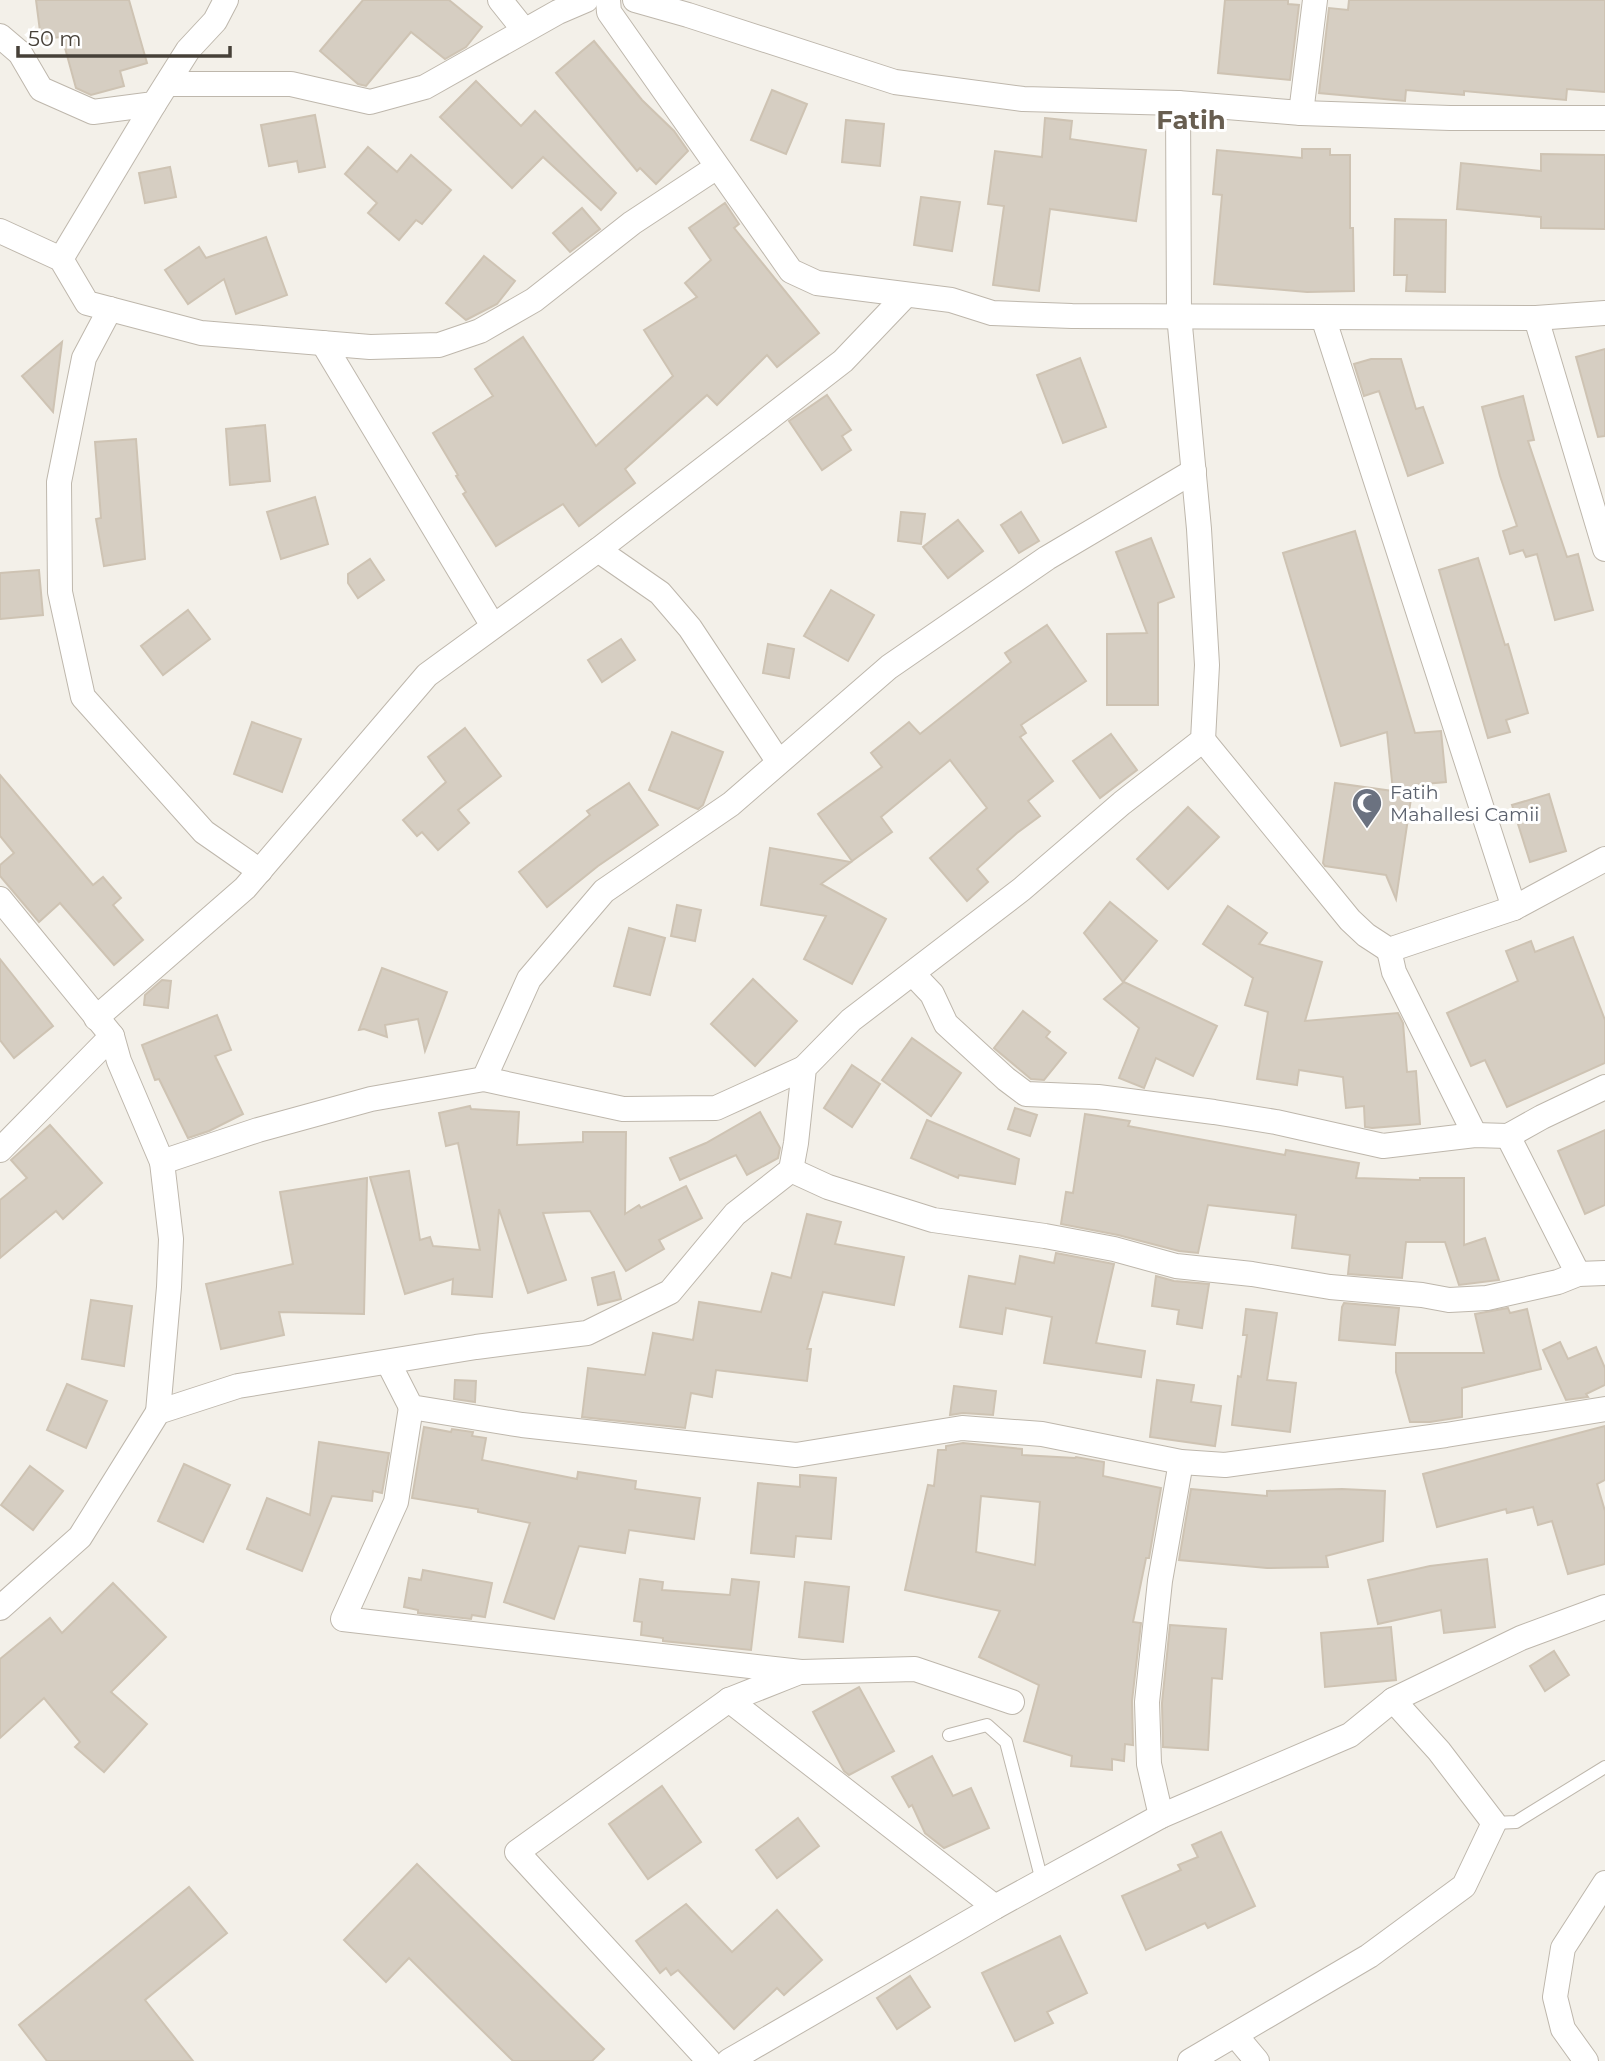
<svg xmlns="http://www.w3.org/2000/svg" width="1605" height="2061" font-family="Montserrat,sans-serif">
	<rect width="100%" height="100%" fill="#f3f0e9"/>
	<g fill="#d6cec2" stroke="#cec3b3" stroke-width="2" fill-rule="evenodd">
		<path d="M 36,0 L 129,0 L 147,63 L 120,71 L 124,86 L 91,95 L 76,88 L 62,37 L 41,39 Z"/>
		<path d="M 363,0 L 449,0 L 482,27 L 466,47 L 445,59 L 411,32 L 366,86 L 358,84 L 320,51 Z"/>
		<path d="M 1225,0 L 1288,0 L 1288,4 L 1299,5 L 1290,80 L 1218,73 Z"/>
		<path d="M 1349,0 L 1605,0 L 1605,92 L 1567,89 L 1566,100 L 1464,91 L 1464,95 L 1406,90 L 1405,101 L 1319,93 L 1329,8 L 1348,10 Z"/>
		<path d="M 594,41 L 642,100 L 674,131 L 688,151 L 656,184 L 640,168 L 637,171 L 556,73 Z"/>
		<path d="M 476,81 L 521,126 L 535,111 L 616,193 L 601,210 L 543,157 L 512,188 L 440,117 Z"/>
		<path d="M 772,90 L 807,104 L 786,154 L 751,140 Z"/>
		<path d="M 315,115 L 325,167 L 299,172 L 297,161 L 269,166 L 261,125 Z"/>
		<path d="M 1045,118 L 1072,121 L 1070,139 L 1146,150 L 1136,221 L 1050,209 L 1039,291 L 993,285 L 1004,206 L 988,204 L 995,151 L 1042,157 Z"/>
		<path d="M 846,120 L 884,124 L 880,166 L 842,162 Z"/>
		<path d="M 368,147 L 397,172 L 411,155 L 451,190 L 422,224 L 416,220 L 399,240 L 368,213 L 377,203 L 345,174 Z"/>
		<path d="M 1302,149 L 1330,149 L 1330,155 L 1350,155 L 1350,228 L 1353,228 L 1354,291 L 1307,292 L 1214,284 L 1222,195 L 1213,194 L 1217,150 L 1302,158 Z"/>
		<path d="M 1541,154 L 1605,155 L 1605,229 L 1541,228 L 1541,217 L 1457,209 L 1461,163 L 1541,171 Z"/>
		<path d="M 170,167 L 176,197 L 145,203 L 139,173 Z"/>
		<path d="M 921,197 L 960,202 L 952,251 L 914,245 Z"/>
		<path d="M 725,203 L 739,224 L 734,228 L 819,333 L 777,367 L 767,355 L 717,405 L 707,395 L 625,469 L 635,483 L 579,526 L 563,504 L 496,546 L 463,494 L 466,492 L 456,476 L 458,475 L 433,433 L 493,396 L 475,369 L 523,337 L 596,446 L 673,376 L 644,330 L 697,297 L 685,283 L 711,260 L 689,228 Z"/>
		<path d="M 582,208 L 600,229 L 570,252 L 553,233 Z"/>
		<path d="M 1395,219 L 1446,220 L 1445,292 L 1406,291 L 1407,275 L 1394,275 Z"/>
		<path d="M 266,237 L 287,295 L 236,314 L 224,279 L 188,304 L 165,270 L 199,247 L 206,258 Z"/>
		<path d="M 484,256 L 515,281 L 497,304 L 466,320 L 446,303 Z"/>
		<path d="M 62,342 L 53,412 L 22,376 Z"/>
		<path d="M 1605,349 L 1605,436 L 1598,437 L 1576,357 Z"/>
		<path d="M 1080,358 L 1106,427 L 1063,443 L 1037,375 Z"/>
		<path d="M 1371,359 L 1401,359 L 1416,409 L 1423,407 L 1443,463 L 1408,476 L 1379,391 L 1364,396 L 1354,364 Z"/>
		<path d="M 827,395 L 851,430 L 842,436 L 851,450 L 822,470 L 789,421 Z"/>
		<path d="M 1523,396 L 1534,440 L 1528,441 L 1567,557 L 1578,554 L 1593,610 L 1555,620 L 1537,554 L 1526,557 L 1523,550 L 1510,554 L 1503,531 L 1517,526 L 1500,476 L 1482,407 Z"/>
		<path d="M 265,425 L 270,481 L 230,485 L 226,429 Z"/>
		<path d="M 136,439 L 145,559 L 104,566 L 96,519 L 101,518 L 95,442 Z"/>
		<path d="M 315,497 L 328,544 L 281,559 L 267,512 Z"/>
		<path d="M 901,512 L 925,514 L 921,544 L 898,541 Z"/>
		<path d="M 1021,512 L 1039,541 L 1019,553 L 1001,525 Z"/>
		<path d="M 958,520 L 983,551 L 948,578 L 923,547 Z"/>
		<path d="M 1355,531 L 1415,733 L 1441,731 L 1446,782 L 1413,785 L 1396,899 L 1386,875 L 1325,866 L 1323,863 L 1335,783 L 1393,791 L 1387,732 L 1341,746 L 1283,553 Z"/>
		<path d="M 1151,538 L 1174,597 L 1158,603 L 1158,705 L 1107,705 L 1107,634 L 1147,633 L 1116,552 Z"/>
		<path d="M 1478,558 L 1505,645 L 1508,644 L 1528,713 L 1506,720 L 1510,732 L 1488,738 L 1439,570 Z"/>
		<path d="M 370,559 L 384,580 L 358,598 L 348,583 L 348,574 Z"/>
		<path d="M 39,570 L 43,615 L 0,619 L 0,573 Z"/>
		<path d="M 831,590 L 874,615 L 848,661 L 804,636 Z"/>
		<path d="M 188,610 L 210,639 L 163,675 L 141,646 Z"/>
		<path d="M 1047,625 L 1086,681 L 1021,725 L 1026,733 L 1020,737 L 1053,781 L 1028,801 L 1040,816 L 1017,833 L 977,869 L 988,882 L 967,901 L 930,858 L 987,808 L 950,760 L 881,817 L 892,832 L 852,861 L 818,814 L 882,767 L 871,753 L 909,722 L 920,734 L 1011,662 L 1005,653 Z"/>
		<path d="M 621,639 L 635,660 L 602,682 L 588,660 Z"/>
		<path d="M 768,644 L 794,649 L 789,678 L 763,673 Z"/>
		<path d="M 252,722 L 301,739 L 282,792 L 234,774 Z"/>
		<path d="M 465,728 L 501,776 L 458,810 L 469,823 L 438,850 L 422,832 L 417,836 L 403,820 L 446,782 L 428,757 Z"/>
		<path d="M 672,732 L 723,752 L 703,805 L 698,809 L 649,790 Z"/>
		<path d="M 1111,734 L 1137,770 L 1100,798 L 1073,761 Z"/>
		<path d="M 0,775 L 93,885 L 103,877 L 121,898 L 113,905 L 143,940 L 114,965 L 60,903 L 39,922 L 0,876 L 0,865 L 14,853 L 0,836 Z"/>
		<path d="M 629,783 L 658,825 L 598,866 L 547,907 L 519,872 L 590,815 L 587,811 Z"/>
		<path d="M 1549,794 L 1566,851 L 1530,862 L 1512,805 Z"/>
		<path d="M 1188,807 L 1219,837 L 1168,889 L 1137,859 Z"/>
		<path d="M 770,848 L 851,862 L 821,884 L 886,919 L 852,984 L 804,959 L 826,916 L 761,905 Z"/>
		<path d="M 1110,902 L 1157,941 L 1123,982 L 1084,933 Z"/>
		<path d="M 677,905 L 701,910 L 695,941 L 671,936 Z"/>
		<path d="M 1228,906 L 1267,933 L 1259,944 L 1322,962 L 1305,1021 L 1398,1013 L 1403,1023 L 1407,1072 L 1416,1071 L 1420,1124 L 1372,1128 L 1365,1127 L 1364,1106 L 1346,1108 L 1343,1077 L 1299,1070 L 1297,1085 L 1257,1079 L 1268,1012 L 1245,1005 L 1253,978 L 1203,944 Z"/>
		<path d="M 629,928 L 665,938 L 650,995 L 614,986 Z"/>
		<path d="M 1573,937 L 1605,1020 L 1605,1063 L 1507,1107 L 1485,1060 L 1471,1066 L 1447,1013 L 1518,981 L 1506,951 L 1531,941 L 1535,952 Z"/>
		<path d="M 0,959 L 53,1026 L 14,1058 L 0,1040 Z"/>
		<path d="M 382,968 L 447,992 L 425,1051 L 418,1019 L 385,1025 L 387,1037 L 364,1029 L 359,1030 Z"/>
		<path d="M 753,979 L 797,1021 L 755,1066 L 711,1024 Z"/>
		<path d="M 162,980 L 171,981 L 168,1008 L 144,1005 L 145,995 Z"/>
		<path d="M 1124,982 L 1217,1026 L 1193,1076 L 1156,1058 L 1144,1088 L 1119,1078 L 1139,1028 L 1104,999 Z"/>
		<path d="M 1023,1011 L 1050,1032 L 1046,1037 L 1066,1053 L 1044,1080 L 1031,1079 L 994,1048 Z"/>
		<path d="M 217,1015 L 231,1050 L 215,1056 L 243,1114 L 209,1131 L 188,1138 L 159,1079 L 155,1080 L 142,1045 Z"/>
		<path d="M 912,1038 L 961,1073 L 931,1116 L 882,1080 Z"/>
		<path d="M 852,1065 L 880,1084 L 852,1127 L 824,1108 Z"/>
		<path d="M 470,1106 L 471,1109 L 519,1112 L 517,1145 L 583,1142 L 583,1132 L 626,1132 L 625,1214 L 639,1205 L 641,1208 L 686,1186 L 702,1218 L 659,1240 L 664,1249 L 626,1271 L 590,1211 L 543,1213 L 566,1280 L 528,1293 L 499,1209 L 492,1297 L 452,1294 L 453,1279 L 405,1294 L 370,1177 L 409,1171 L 420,1240 L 430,1237 L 433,1246 L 480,1250 L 458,1143 L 446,1146 L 439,1113 Z"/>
		<path d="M 1015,1108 L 1037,1115 L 1030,1136 L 1008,1129 Z"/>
		<path d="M 760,1112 L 780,1148 L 778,1158 L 747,1175 L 736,1155 L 680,1180 L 670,1158 L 706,1143 Z"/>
		<path d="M 1085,1114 L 1130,1121 L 1128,1126 L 1285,1155 L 1286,1150 L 1359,1163 L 1356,1178 L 1420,1180 L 1420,1178 L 1464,1178 L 1464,1245 L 1485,1238 L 1499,1280 L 1459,1285 L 1445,1242 L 1406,1242 L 1402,1278 L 1348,1274 L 1350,1255 L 1292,1248 L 1296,1215 L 1208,1205 L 1198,1253 L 1179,1251 L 1118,1235 L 1061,1224 L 1066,1192 L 1073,1193 Z"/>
		<path d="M 927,1120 L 1019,1159 L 1015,1184 L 959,1175 L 958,1178 L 911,1158 Z"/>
		<path d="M 50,1125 L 102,1183 L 63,1219 L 56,1211 L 0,1258 L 0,1200 L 27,1178 L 11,1160 Z"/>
		<path d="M 1605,1130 L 1605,1205 L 1585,1214 L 1558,1151 Z"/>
		<path d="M 367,1178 L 364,1314 L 279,1312 L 284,1335 L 221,1349 L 206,1284 L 293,1264 L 280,1192 Z"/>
		<path d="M 807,1214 L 841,1222 L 835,1244 L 904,1257 L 894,1305 L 823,1292 L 807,1349 L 811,1349 L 807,1381 L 716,1370 L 712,1397 L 691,1393 L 685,1428 L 582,1417 L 588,1368 L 645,1375 L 653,1333 L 693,1340 L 699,1302 L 761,1312 L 772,1273 L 791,1278 Z"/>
		<path d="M 1056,1253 L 1114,1264 L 1096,1343 L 1145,1351 L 1141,1377 L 1044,1363 L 1052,1317 L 1006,1308 L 1002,1334 L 960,1327 L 969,1276 L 1015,1284 L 1020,1256 L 1054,1263 Z"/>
		<path d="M 614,1272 L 621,1299 L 598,1305 L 592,1278 Z"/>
		<path d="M 1156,1276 L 1174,1281 L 1209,1284 L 1202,1328 L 1177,1324 L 1179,1310 L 1152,1306 Z"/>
		<path d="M 91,1300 L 132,1306 L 124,1366 L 82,1359 Z"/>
		<path d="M 1344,1303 L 1399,1308 L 1395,1345 L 1339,1340 L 1342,1307 Z"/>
		<path d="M 1508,1308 L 1510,1313 L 1527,1309 L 1541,1369 L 1462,1388 L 1462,1417 L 1430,1422 L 1410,1422 L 1396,1372 L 1396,1353 L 1484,1353 L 1475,1314 Z"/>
		<path d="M 1246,1309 L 1277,1313 L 1267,1380 L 1296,1383 L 1290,1432 L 1232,1425 L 1238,1376 L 1241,1377 L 1247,1335 L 1243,1335 Z"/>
		<path d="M 1560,1342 L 1568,1359 L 1596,1347 L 1605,1368 L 1605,1385 L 1586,1394 L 1588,1397 L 1566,1400 L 1543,1350 Z"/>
		<path d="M 455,1380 L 476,1381 L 475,1402 L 454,1399 Z"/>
		<path d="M 1157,1380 L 1194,1385 L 1191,1402 L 1221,1406 L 1215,1446 L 1150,1437 Z"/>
		<path d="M 67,1384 L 107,1401 L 86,1448 L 47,1430 Z"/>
		<path d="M 954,1386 L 996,1391 L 993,1415 L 963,1413 L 950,1415 Z"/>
		<path d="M 1605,1426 L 1605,1480 L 1597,1484 L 1605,1511 L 1605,1564 L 1568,1574 L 1552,1521 L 1538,1525 L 1533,1507 L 1507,1513 L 1506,1509 L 1437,1527 L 1423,1474 Z"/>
		<path d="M 424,1427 L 451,1432 L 452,1429 L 473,1432 L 472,1436 L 486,1438 L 482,1460 L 577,1479 L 578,1472 L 636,1481 L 635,1489 L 700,1498 L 694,1539 L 629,1530 L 625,1553 L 579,1546 L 554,1619 L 504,1602 L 530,1523 L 478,1512 L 478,1509 L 412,1498 Z"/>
		<path d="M 319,1442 L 389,1453 L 382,1493 L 373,1491 L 372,1501 L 332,1496 L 302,1571 L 247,1549 L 267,1498 L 310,1515 Z"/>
		<path d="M 963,1443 L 1022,1449 L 1022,1455 L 1075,1458 L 1076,1457 L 1104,1462 L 1103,1476 L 1161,1488 L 1149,1558 L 1146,1558 L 1133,1622 L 1141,1623 L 1132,1701 L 1133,1745 L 1125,1744 L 1124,1761 L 1112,1759 L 1112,1770 L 1071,1766 L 1072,1756 L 1024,1741 L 1039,1685 L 979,1657 L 1000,1611 L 905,1590 L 928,1485 L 934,1486 L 938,1450 L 946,1450 L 946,1446 ZM 981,1496 L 1040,1502 L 1035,1565 L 976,1552 Z"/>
		<path d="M 184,1464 L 230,1485 L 203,1542 L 158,1521 Z"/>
		<path d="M 30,1466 L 63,1491 L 33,1530 L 1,1505 Z"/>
		<path d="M 800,1475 L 836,1478 L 831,1539 L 796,1536 L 794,1557 L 751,1553 L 758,1483 L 800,1487 Z"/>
		<path d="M 1191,1489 L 1267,1496 L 1267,1491 L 1342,1489 L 1385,1491 L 1383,1541 L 1326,1556 L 1328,1567 L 1267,1568 L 1179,1560 Z"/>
		<path d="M 1487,1559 L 1495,1627 L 1444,1633 L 1441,1610 L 1378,1624 L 1368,1580 L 1430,1566 Z"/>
		<path d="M 423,1570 L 492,1583 L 485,1617 L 472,1615 L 471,1619 L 418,1613 L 418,1610 L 404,1607 L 409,1578 L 421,1580 Z"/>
		<path d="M 640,1579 L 663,1582 L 662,1590 L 730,1595 L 732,1579 L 759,1582 L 751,1650 L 663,1641 L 663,1638 L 641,1635 L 642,1622 L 634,1621 Z"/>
		<path d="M 805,1582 L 849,1587 L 843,1642 L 799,1637 Z"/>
		<path d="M 113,1583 L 166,1637 L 111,1692 L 147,1724 L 104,1772 L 75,1747 L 80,1742 L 44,1698 L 0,1738 L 0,1659 L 50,1618 L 62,1633 Z"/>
		<path d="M 1170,1625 L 1226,1629 L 1222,1679 L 1212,1678 L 1208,1750 L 1163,1747 L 1162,1703 Z"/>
		<path d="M 1391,1627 L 1396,1680 L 1325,1687 L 1321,1633 Z"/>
		<path d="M 1554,1651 L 1569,1675 L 1545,1691 L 1530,1666 Z"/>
		<path d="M 859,1687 L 894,1751 L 849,1775 L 844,1771 L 813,1712 Z"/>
		<path d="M 932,1756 L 953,1796 L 971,1788 L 989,1828 L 944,1848 L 925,1833 L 912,1805 L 909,1807 L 892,1777 Z"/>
		<path d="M 662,1786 L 701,1842 L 648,1879 L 609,1824 Z"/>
		<path d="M 798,1818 L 819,1846 L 777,1878 L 756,1850 Z"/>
		<path d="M 1221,1832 L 1255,1906 L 1208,1928 L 1205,1923 L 1146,1950 L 1122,1896 L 1181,1870 L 1178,1865 L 1198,1857 L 1192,1845 Z"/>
		<path d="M 417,1864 L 604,2049 L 592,2061 L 513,2061 L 409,1958 L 386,1982 L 344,1940 Z"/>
		<path d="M 189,1887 L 227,1933 L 145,2000 L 193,2061 L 47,2061 L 19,2025 Z"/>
		<path d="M 686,1904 L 732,1952 L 777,1910 L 822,1960 L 784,1995 L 777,1988 L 734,2029 L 678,1970 L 671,1975 L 666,1968 L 660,1973 L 636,1941 Z"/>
		<path d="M 1060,1936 L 1087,1993 L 1047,2012 L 1053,2023 L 1015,2041 L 982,1973 Z"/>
		<path d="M 910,1976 L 930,2007 L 897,2029 L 877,1998 Z"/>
	</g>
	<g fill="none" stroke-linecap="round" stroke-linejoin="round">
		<g stroke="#beb7ac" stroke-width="14">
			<g id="lane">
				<path d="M 949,1735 L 987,1725 L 1006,1742 L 1042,1881"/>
				<path d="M 1494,1823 L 1516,1822 L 1605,1767"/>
			</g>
		</g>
		<g stroke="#beb7ac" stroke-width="26">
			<g id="street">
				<path d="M 500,0 L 524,30"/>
				<path d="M 608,0 L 609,12 L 791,271 L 817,283 L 951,300 L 992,313 L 1072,316 L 1536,318 L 1605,313"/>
				<path d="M 635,0 L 688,15 L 895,82 L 1023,99 L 1178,103"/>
				<path d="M 0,36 L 20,53 L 41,89 L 93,112 L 154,104 L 188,50 L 215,21 L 226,0"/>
				<path d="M 169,84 L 291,84 L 370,102 L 425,87 L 558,12 L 586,0"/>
				<path d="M 1301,113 L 1315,0"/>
				<path d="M 0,231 L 61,259 L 87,303 L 201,333 L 370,347 L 439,345 L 480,331 L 534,300 L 632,223 L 717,167"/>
				<path d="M 61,259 L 154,104"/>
				<path d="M 110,309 L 84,358 L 59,482 L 60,592 L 83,697 L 204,832 L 260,871"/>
				<path d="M 1323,317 L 1514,908"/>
				<path d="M 1536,318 L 1605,549"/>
				<path d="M 323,343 L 493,626"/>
				<path d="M 598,550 L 660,593 L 690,628 L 778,761"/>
				<path d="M 1203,740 L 1350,920 L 1366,935 L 1389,950 L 1514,908 L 1605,859"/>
				<path d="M 0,899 L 112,1036 L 119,1061 L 162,1162"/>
				<path d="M 1389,950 L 1394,972 L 1475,1135"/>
				<path d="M 913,974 L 932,994 L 946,1024 L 1006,1079 L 1026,1094 L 1098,1097 L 1214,1112 L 1276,1122 L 1383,1146 L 1475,1135 L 1508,1136 L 1542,1117 L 1605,1087"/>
				<path d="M 96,1018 L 245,888 L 427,675 L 598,550 L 843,361 L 905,296"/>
				<path d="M 804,1068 L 716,1108 L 623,1109 L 484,1079 L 529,979 L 604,891 L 731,804 L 889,667 L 1047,558 L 1194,471"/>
				<path d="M 1508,1136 L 1578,1274"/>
				<path d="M 0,1150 L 112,1036"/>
				<path d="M 791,1170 L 828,1187 L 933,1220 L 1045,1236 L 1114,1249 L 1176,1266 L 1252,1274 L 1330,1287 L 1422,1295 L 1449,1300 L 1487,1298 L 1558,1282 L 1578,1274 L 1605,1273"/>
				<path d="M 388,1362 L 411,1407 L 522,1425 L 796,1455 L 962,1428 L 1042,1434 L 1181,1462 L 1225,1465 L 1446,1435 L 1605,1409"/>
				<path d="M 411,1407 L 396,1502 L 343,1619 L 801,1672 L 915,1669 L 1012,1702"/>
				<path d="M 158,1412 L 169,1287 L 171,1239 L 162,1162 L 258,1130 L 371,1099 L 484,1079"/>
				<path d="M 0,1608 L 80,1537 L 158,1412 L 238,1386 L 476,1347 L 587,1333 L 670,1292 L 735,1214 L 791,1170 L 796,1143 L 804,1068 L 851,1020 L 1022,889 L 1122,803 L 1203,740 L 1207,665 L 1199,529 L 1179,315 L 1178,103 L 1301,113 L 1450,118 L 1605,118"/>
				<path d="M 729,1700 L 995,1907"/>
				<path d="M 1161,1816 L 1149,1764 L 1147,1702 L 1160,1581 L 1181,1462"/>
				<path d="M 1236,2036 L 1257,2061"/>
				<path d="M 709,2061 L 517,1852 L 729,1700 L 797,1673"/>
				<path d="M 729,2061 L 995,1907 L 1161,1816 L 1350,1735 L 1393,1700 L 1521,1638 L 1605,1607"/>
				<path d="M 1190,2061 L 1369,1956 L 1464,1886 L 1494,1823 L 1439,1751 L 1393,1700"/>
				<path d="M 1586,2061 L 1563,2029 L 1555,1997 L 1563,1948 L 1605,1883"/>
			</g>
		</g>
		<use href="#lane" stroke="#fff" stroke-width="12"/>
		<use href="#street" stroke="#fff" stroke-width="24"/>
	</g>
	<defs>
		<g id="mosque-pin" transform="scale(1.575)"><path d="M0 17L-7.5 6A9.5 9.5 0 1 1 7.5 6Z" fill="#6b7280" stroke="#fff"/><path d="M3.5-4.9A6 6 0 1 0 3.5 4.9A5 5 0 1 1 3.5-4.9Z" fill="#fff"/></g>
	</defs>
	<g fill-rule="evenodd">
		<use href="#mosque-pin" x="1367" y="803"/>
	</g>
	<g text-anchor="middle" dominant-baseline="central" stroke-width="6" stroke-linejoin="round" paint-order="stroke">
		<g font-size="19" fill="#5b616d" stroke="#fff" text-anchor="start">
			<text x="1390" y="792">Fatih<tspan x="1390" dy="22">Mahallesi Camii</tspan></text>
		</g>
		<g font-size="26" font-weight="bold" fill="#685e50" stroke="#fff">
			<text x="1191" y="120">Fatih</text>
		</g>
	</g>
	<path d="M18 46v10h212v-10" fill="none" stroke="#464038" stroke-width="3.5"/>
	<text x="28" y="46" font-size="21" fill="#464038" stroke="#ffffff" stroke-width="5" paint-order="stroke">50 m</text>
</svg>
